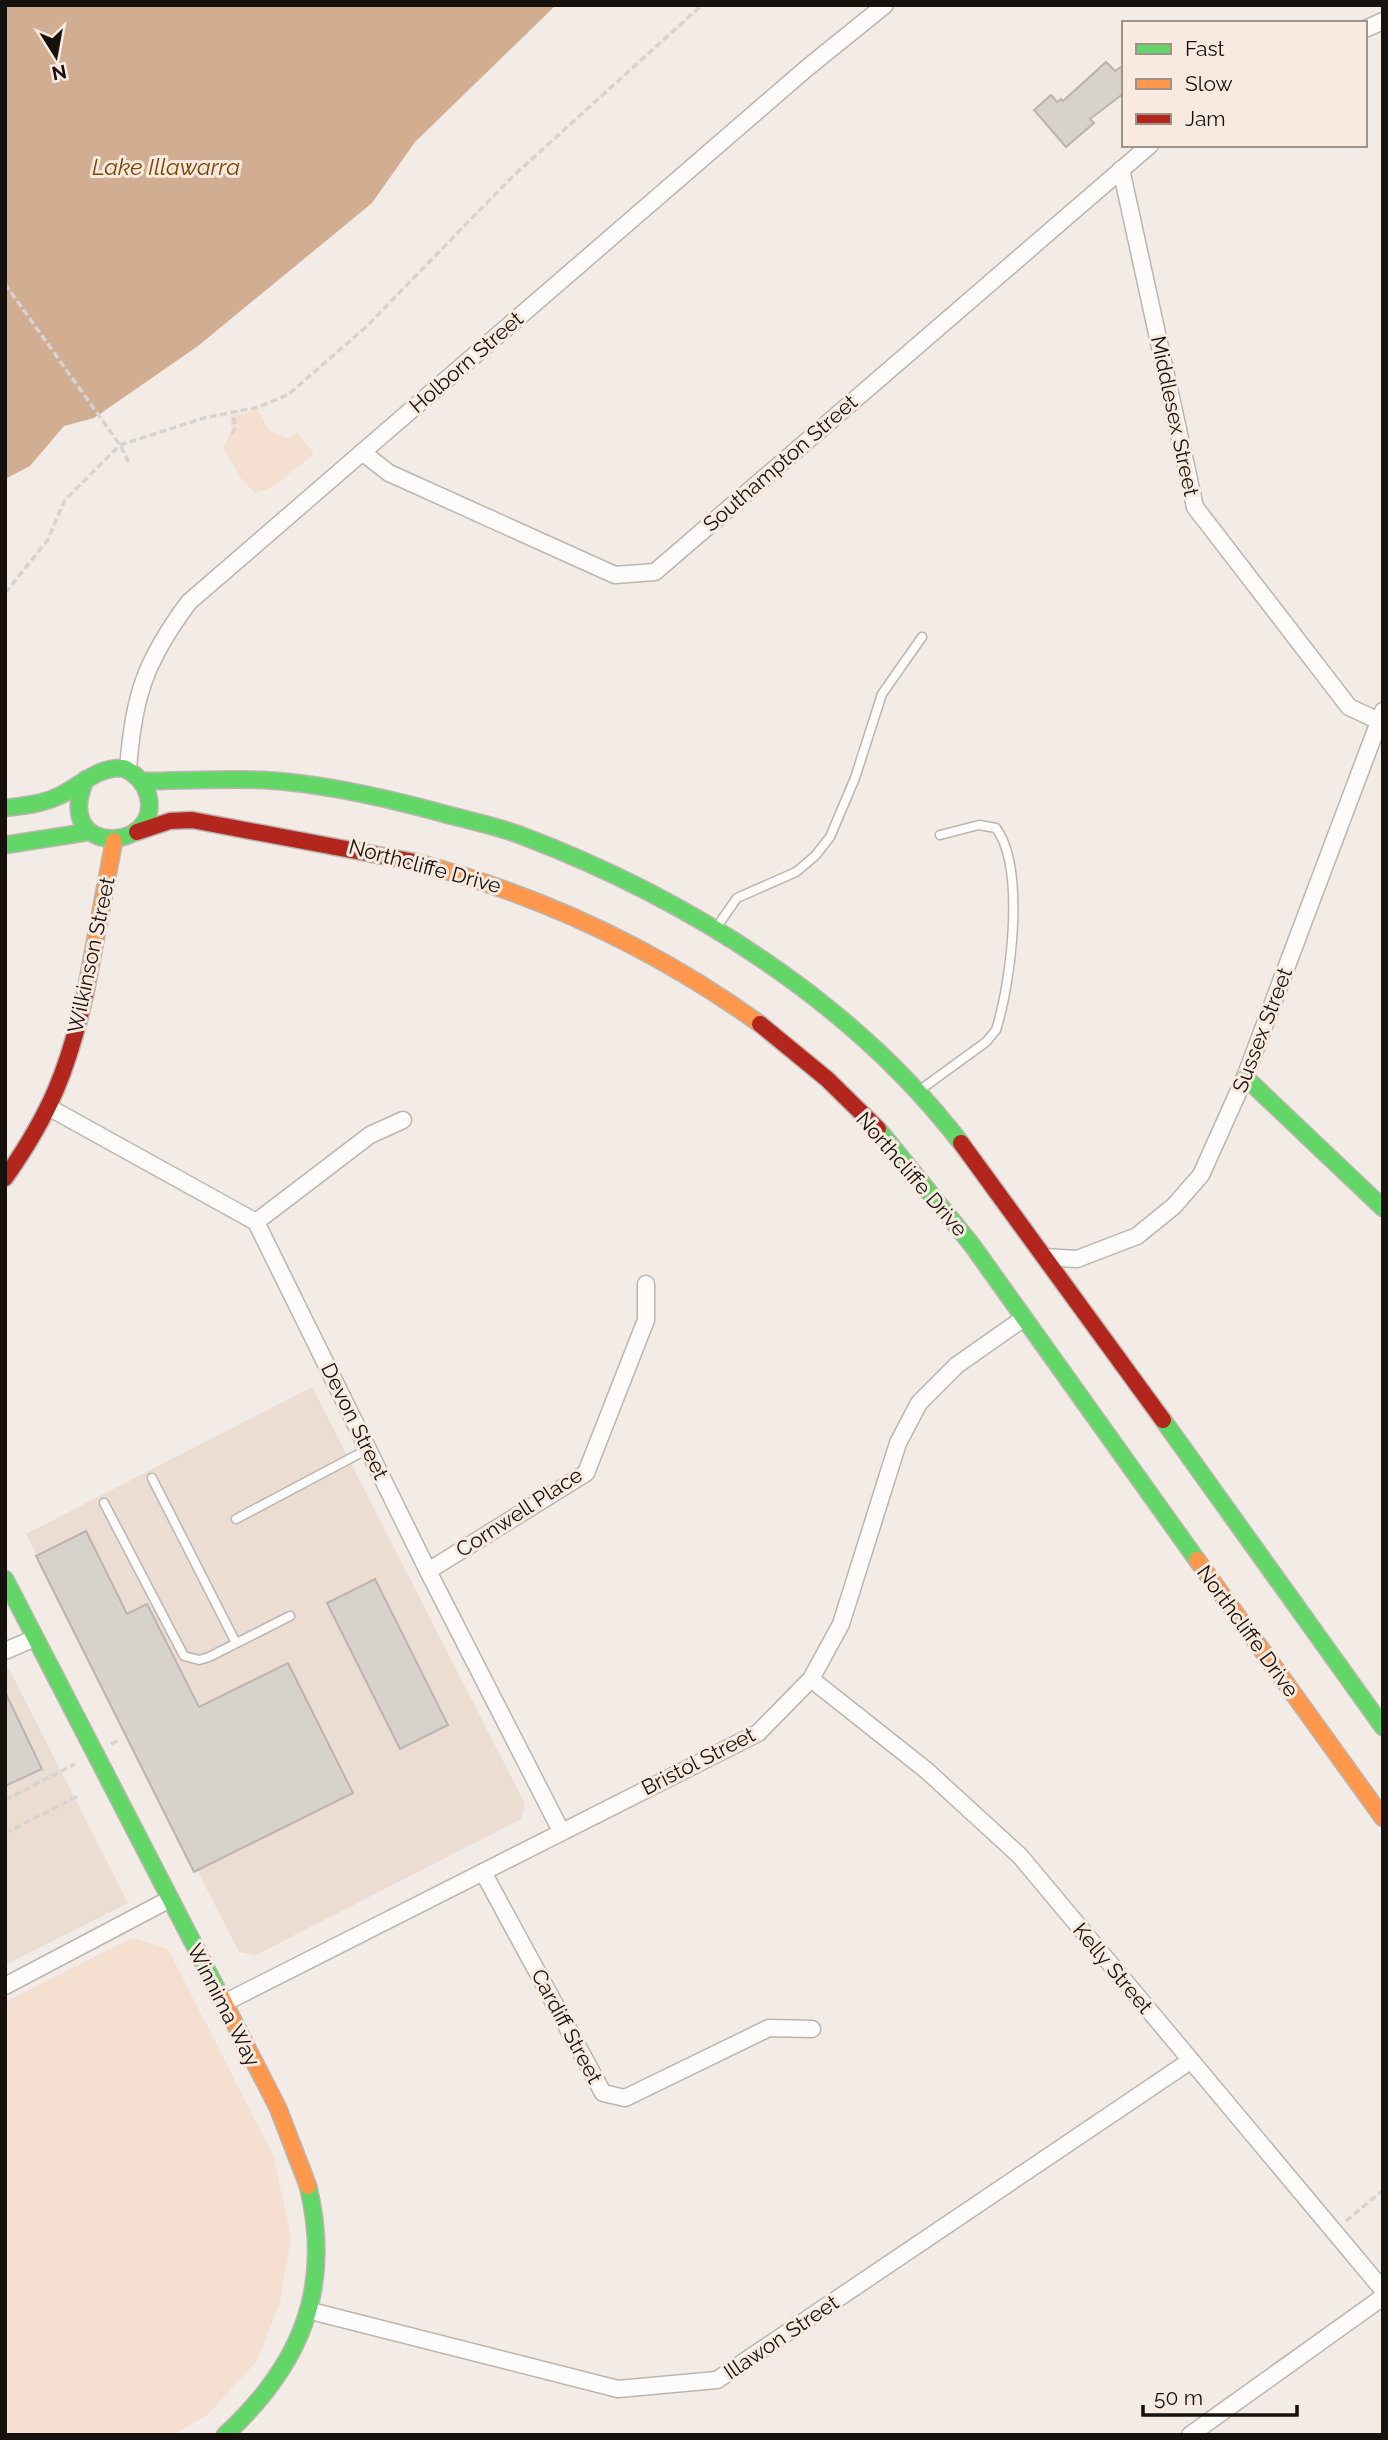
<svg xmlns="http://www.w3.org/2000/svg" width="1388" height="2440" font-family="Raleway,sans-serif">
	<rect width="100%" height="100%" fill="#f3ebe5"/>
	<g fill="#ecddd3">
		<path d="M 312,1387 L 525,1804 L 521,1819 L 256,1955 L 239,1952 L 26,1534 Z"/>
		<path d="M 9,1669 L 128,1903 L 5,1965 L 5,1671 Z"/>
	</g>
	<g fill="#f4dfd0">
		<path d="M 258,410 L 269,430 L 286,438 L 298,433 L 314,454 L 273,487 L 255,493 L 240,477 L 223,448 L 232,429 L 230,416 Z"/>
		<path d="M 132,1938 L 168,1949 L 274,2157 L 291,2238 L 280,2302 L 257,2361 L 208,2414 L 174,2435 L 5,2435 L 5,2002 Z"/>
	</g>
	<path fill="#d1ad91" d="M 5,5 L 556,5 L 415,142 L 372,203 L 198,346 L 94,418 L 64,426 L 30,466 L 5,479 Z"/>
	<g fill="#d8d2cd" stroke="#bab3af" stroke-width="2">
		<path d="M 1106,62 L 1115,71 L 1124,65 L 1124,93 L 1090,119 L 1094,123 L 1066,147 L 1034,110 L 1051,95 L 1057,102 L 1061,99 L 1063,101 Z"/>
		<path d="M 86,1531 L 127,1614 L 147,1604 L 199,1707 L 288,1663 L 353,1793 L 194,1872 L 36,1556 Z"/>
		<path d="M 375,1579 L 448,1725 L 400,1749 L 327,1603 Z"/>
		<path d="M 5,1692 L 42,1769 L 5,1786 Z"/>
	</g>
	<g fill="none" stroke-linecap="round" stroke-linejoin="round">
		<g stroke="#bbb5b0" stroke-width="11">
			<g id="lane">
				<path d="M 716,928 L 737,898 L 796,872 L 815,856 L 830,837 L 855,778 L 882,694 L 922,637"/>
				<path d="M 920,1090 L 986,1042 L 996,1030 C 1011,983 1026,869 996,828 L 979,825 L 940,835"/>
				<path d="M 152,1478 L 236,1643"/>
				<path d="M 104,1503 L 184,1656 L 199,1660 L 209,1657 L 290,1616"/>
				<path d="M 236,1519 L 368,1449"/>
			</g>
		</g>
		<g stroke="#bbb5b0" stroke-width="19">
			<g id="street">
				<path d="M 1365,29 L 1383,21"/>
				<path d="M 1121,169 L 1195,507 L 1349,707 L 1379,721"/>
				<path d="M 362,452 L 389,473 L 615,575 L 655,572 L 1150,145"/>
				<path d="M 128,770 C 133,697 145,661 189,602 L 807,68 L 885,5"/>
				<path d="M 50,1108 L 256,1222 L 428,1571 L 561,1831"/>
				<path d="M 256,1222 L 370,1135 L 403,1120"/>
				<path d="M 1045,1257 L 1077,1259 L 1137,1236 L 1174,1206 L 1201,1175 L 1245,1077 L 1383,711"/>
				<path d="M 428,1571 L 586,1473 L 646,1320 L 646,1284"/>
				<path d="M 5,1651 L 35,1638"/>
				<path d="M 811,1679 L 926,1770 L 1020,1856 L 1383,2290"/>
				<path d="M 483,1872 L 603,2093 L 625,2098 L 769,2028 L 812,2029"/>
				<path d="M 5,1986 L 170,1899"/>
				<path d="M 224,2003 L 758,1733 L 811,1679 L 841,1624 L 898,1443 L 919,1403 L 957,1365 L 1024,1318"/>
				<path d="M 311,2311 L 618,2389 L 717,2380 L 1190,2061"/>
				<path d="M 1190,2435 L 1383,2297"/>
			</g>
		</g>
		<g stroke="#bbb5b0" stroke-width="19">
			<g id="fast">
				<path d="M 141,781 C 181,781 222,778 263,780 C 320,783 378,796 434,811 C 462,819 493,825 520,835 C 687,898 852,1001 961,1143"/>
				<path d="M 5,808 C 23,806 42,804 59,796 C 80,786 97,767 123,768 C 135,773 144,782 148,795 C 163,853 50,858 86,779"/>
				<path d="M 5,845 L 88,832"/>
				<path d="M 1245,1077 L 1383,1208"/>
				<path d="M 878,1129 L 972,1245 L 1197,1560"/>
				<path d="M 1163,1420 L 1383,1727"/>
				<path d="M 5,1579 L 220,1995"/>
				<path d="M 225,2435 C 301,2365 333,2288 308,2186"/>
			</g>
		</g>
		<g stroke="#bbb5b0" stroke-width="19">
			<g id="slow">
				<path d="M 415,862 C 541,895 654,948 760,1024"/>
				<path d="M 86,990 L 114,841"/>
				<path d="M 1197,1560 L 1383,1818"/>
				<path d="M 220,1995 L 278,2108 L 308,2186"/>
			</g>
		</g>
		<g stroke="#bbb5b0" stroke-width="19">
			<g id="jam">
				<path d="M 137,832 L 170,821 L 192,820 L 415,862"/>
				<path d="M 760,1024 L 827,1079 L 878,1129"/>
				<path d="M 961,1143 L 1163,1420"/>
				<path d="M 5,1178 C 51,1113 69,1067 86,990"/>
			</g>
		</g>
		<g stroke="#d6d3d1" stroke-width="3.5" stroke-dasharray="7 3.5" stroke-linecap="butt">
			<path d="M 5,284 L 120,445 L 129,463"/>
			<path d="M 232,434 L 235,428 L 233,412"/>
			<path d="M 5,593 L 47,541 L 65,500 L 120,445 L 204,418 L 259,407 L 289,394 L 366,327 L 512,177 L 702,5"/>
			<path d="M 111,1744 L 120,1739"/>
			<path d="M 5,1800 L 75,1764"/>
			<path d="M 5,1833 L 78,1796"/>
			<path d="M 1346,2221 L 1383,2190"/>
		</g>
		<use href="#lane" stroke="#fdfcfb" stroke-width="8"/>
		<use href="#street" stroke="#fdfcfb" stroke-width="16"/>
		<use href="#fast" stroke="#63d668" stroke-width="16"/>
		<use href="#slow" stroke="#ff974d" stroke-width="16"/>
		<use href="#jam" stroke="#b3261e" stroke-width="16"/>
	</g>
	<g text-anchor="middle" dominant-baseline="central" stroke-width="6" stroke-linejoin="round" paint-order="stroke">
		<g font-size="21" fill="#16110d" stroke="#f9eadf">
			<text transform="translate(466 362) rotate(-41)">Holborn Street</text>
			<text transform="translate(1175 416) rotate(78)">Middlesex Street</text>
			<text transform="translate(780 463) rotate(-41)">Southampton Street</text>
			<text transform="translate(425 866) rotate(15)">Northcliffe Drive</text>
			<text transform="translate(91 955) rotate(-78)">Wilkinson Street</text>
			<text transform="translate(1262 1030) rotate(-69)">Sussex Street</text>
			<text transform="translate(912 1174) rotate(49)">Northcliffe Drive</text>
			<text transform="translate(355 1421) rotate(64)">Devon Street</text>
			<text transform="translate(519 1512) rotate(-33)">Cornwell Place</text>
			<text transform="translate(1248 1631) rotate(54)">Northcliffe Drive</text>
			<text transform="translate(698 1761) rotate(-27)">Bristol Street</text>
			<text transform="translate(1113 1968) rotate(50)">Kelly Street</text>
			<text transform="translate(224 2005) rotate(63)">Winnima Way</text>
			<text transform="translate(567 2026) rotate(62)">Cardiff Street</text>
			<text transform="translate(781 2337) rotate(-34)">Illawon Street</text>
		</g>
		<g font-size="23" font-style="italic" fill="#7f4300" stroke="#f9eadf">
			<text x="166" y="166">Lake Illawarra</text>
		</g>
	</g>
	<rect width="1388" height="2440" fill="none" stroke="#16110d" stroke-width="14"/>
	<rect x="1122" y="21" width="245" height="126" fill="#f9eadf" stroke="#9e938b" stroke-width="2"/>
	<rect x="1136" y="44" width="35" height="10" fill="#63d668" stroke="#9e938b" stroke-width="2"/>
	<text x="1185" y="56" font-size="21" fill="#16110d">Fast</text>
	<rect x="1136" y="79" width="35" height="10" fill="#ff974d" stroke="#9e938b" stroke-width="2"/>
	<text x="1185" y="91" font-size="21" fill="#16110d">Slow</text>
	<rect x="1136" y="114" width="35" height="10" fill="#b3261e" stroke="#9e938b" stroke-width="2"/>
	<text x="1185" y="126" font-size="21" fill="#16110d">Jam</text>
	<g transform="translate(56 56) rotate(169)" stroke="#f9eadf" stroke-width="5" paint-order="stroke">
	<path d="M0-5L12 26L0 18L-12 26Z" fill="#16110d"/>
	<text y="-10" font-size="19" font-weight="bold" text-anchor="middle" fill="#16110d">N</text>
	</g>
	<path d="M1143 2405v10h154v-10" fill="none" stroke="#16110d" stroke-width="3.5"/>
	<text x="1154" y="2405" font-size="21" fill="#16110d" stroke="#f9eadf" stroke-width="5" paint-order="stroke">50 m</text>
</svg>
